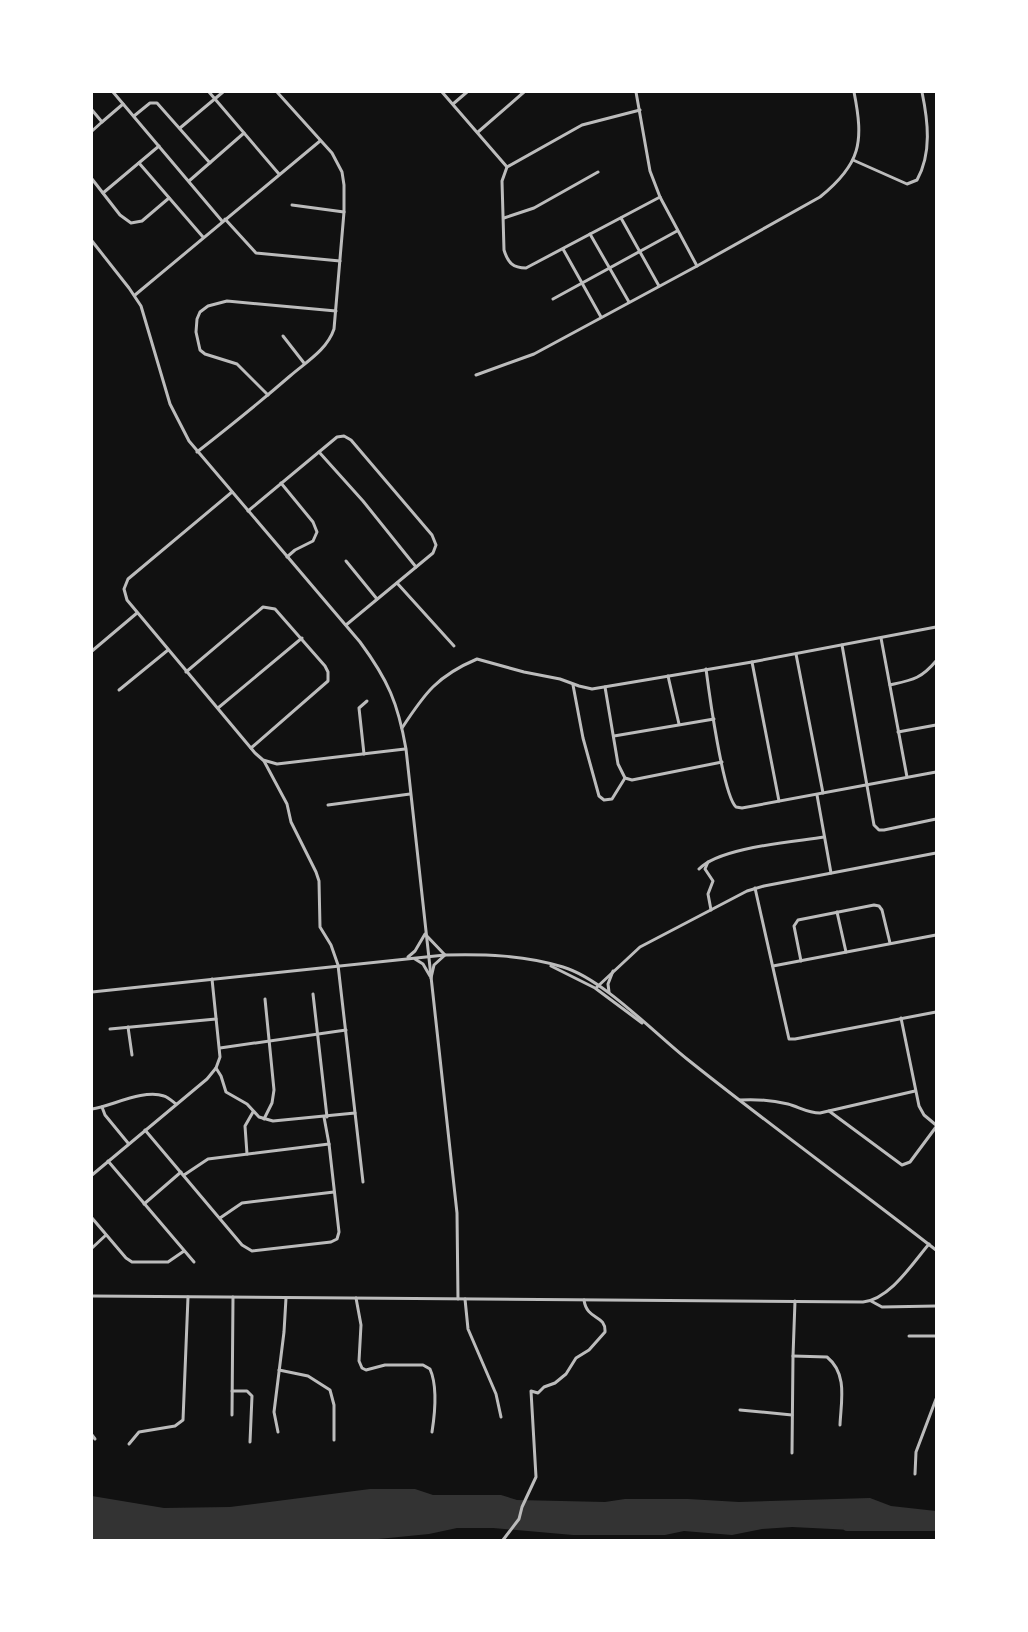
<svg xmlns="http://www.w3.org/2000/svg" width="1028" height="1632" font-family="Poppins,sans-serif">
	<rect width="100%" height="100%" fill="#111"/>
	<path fill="#333" d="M 370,1489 L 415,1489 L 433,1495 L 501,1495 L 517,1500 L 605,1502 L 625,1499 L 688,1499 L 739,1502 L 870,1498 L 891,1506 L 936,1511 L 936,1529 L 919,1529 L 879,1523 L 867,1524 L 852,1530 L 792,1527 L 762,1529 L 732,1535 L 684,1531 L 665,1535 L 573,1535 L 493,1528 L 457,1528 L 429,1534 L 368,1540 L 92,1540 L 92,1496 L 164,1508 L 230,1507 Z"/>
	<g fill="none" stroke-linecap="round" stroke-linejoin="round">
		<path stroke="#333" stroke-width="8" d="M 847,1527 L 936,1527"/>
		<g stroke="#bcbcbc" stroke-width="3">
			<path d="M 113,92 L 222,221"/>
			<path d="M 209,92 L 279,174"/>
			<path d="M 442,92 L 507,167"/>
			<path d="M 636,92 L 650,171 L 660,197 L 697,266"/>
			<path d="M 453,104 L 467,92"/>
			<path d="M 92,110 L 102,122 L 92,131"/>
			<path d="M 640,110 L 582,125 L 507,167 L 502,181 L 504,250 C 508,263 513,268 526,268 L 660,197"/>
			<path d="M 134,116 L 150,103 L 157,103 L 210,163"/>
			<path d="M 102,122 L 123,104"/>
			<path d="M 180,128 L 223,92"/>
			<path d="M 478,132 L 524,92"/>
			<path d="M 853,160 L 907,184 L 917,180 C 932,153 928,121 922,92"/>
			<path d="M 139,163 L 203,237"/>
			<path d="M 92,179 L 120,215 L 131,223 L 142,221 L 169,198"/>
			<path d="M 189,181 L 244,133"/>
			<path d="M 103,193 L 159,146"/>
			<path d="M 292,205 L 344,212"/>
			<path d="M 504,218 L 534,208 L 598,172"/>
			<path d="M 621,218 L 659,286"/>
			<path d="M 225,219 L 256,253 L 340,261"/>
			<path d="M 590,234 L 629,302"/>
			<path d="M 92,241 L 129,288 L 141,306 L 170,404 L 189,441 L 360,642 C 388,680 398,703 406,749 L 457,1213 L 458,1299"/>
			<path d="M 563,249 L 601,317"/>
			<path d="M 135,295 L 320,141"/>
			<path d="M 553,299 L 677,231"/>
			<path d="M 283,336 L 304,363"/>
			<path d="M 476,375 L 534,354 L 697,266 L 820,197 C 861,164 864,142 854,92"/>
			<path d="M 268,395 L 237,364 L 205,354 L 200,350 L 196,332 L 197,319 L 200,312 L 208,306 L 227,301 L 336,311"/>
			<path d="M 197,452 C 229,427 260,402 290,376 C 306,362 327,350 334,329 L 344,212 L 344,185 L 342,172 L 332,153 L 277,92"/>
			<path d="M 319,452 L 363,501 L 416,567"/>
			<path d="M 281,483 L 313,522 L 317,532 L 313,541 L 295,550 L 287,557"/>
			<path d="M 232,492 L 128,579 L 124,589 L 127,600 L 255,753 L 263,760 L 277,764 L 405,749"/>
			<path d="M 248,511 L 337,437 L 344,436 L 351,440 L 432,535 L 436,545 L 433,553 L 346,625"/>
			<path d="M 346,561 L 377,599"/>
			<path d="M 397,583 L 454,646"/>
			<path d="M 881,638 L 907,777"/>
			<path d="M 842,645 L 874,825 L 879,830 L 884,830 L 936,819"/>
			<path d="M 92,651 L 137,613"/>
			<path d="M 796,654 L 823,793"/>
			<path d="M 752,662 L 779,801"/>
			<path d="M 706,669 C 709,692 723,795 736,807 L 742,808 L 936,772"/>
			<path d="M 186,672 L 263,607 L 275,609 L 325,666 L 328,672 L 328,681 L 251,748"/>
			<path d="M 668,676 L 679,724"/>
			<path d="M 573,685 L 583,738 L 599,796 L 604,800 L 612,799 L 625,778"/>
			<path d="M 890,685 C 912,680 921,679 936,661"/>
			<path d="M 605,687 L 618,764 L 625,778 L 632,780 L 722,762"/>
			<path d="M 119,690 L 168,650"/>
			<path d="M 218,708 L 302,638"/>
			<path d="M 402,728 C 425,693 437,676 477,659 L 524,672 L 560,679 L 579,686 L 592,689 L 752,662 L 936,627"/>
			<path d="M 898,732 L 936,725"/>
			<path d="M 614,736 L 714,719"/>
			<path d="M 364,754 L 359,708 L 367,701"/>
			<path d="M 264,761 L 287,804 L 291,822 L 316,872 L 319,881 L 320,927 L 331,945 L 338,965 L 363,1182"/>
			<path d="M 817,795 L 831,873"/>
			<path d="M 328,805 L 410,794"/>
			<path d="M 708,862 L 705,869 L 713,881 L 708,894 L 711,910"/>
			<path d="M 699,869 C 720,847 793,842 824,837"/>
			<path d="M 755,888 L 789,1039 L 795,1039 L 936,1012"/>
			<path d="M 837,912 L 846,952"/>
			<path d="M 801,961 L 794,926 L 798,920 L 874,905 L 879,906 L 882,910 L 890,943"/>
			<path d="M 773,966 L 936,935"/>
			<path d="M 597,987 L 640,947 L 747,891 L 764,886 L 936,853"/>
			<path d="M 313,994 L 327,1117"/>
			<path d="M 901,1018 L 919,1106 L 924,1115 L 936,1125"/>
			<path d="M 128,1027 L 132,1055"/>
			<path d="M 110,1029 L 216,1019"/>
			<path d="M 220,1048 L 346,1030"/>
			<path d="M 216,1068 L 221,1076 L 226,1092 L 247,1104 L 259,1117 L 273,1121 L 355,1113"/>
			<path d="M 740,1100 C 756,1099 771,1100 788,1104 C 799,1107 808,1113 820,1113 L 915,1091"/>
			<path d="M 102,1107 L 105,1115 L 128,1143"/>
			<path d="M 92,1109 C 112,1106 143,1089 164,1096 C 168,1097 172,1101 176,1104"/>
			<path d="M 829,1111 L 902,1165 L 910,1162 L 936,1127"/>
			<path d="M 264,1119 L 272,1103 L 274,1090 L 265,999"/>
			<path d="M 145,1130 L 242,1245 L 252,1251 L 331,1242 L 337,1239 L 339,1232 L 329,1144 L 324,1117"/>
			<path d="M 247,1154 L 245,1126 L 253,1112"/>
			<path d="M 108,1161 L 194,1262"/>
			<path d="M 92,1175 L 207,1079 L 216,1068 L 220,1057 L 212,979"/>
			<path d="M 184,1175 L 208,1159 L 329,1144"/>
			<path d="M 144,1204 L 181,1172"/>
			<path d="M 92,1218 L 126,1258 L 132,1262 L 168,1262 L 184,1251"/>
			<path d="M 220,1218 L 242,1203 L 334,1192"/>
			<path d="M 92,1248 L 106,1235"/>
			<path d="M 92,1296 L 863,1302 C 890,1299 912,1264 929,1244"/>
			<path d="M 356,1298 L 361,1325 L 359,1361 L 362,1368 L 366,1370 L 385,1365 L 423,1365 L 430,1369 C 438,1387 435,1413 432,1432"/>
			<path d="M 465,1299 L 468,1329 L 496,1394 L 501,1417"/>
			<path d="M 871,1301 L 882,1307 L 936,1306"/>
			<path d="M 909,1336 L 936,1336"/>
			<path d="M 793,1356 L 827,1357 C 848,1374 841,1401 840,1425"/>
			<path d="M 279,1370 L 308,1376 L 330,1390 L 334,1405 L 334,1440"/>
			<path d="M 232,1391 L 247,1391 L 252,1396 L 250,1442"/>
			<path d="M 740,1410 L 792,1415"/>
			<path d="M 232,1415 L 233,1297"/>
			<path d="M 278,1432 L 274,1412 L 284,1332 L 286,1298"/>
			<path d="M 92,1435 L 95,1439"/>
			<path d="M 129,1444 L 139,1432 L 175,1426 L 183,1420 L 188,1297"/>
			<path d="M 792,1453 L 793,1356 L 795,1301"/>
			<path d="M 915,1474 L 916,1452 L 936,1399"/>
			<path d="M 503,1540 L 519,1519 L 522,1507 L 536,1477 L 531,1391 L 538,1393 L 544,1387 L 555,1383 L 566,1374 L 576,1358 L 589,1350 L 605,1332 C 606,1314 587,1321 584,1300"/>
		</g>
		<g stroke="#bcbcbc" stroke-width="3">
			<path d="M 408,957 L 415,951 L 425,934 L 445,955 L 434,965 L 431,978"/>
			<path d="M 415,959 L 423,964 L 430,976"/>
			<path d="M 551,966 L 595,988 L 642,1023"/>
			<path d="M 92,992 L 445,955 C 484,954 524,955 563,967 C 603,979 653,1032 687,1059 C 768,1124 854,1186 936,1250"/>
			<path d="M 609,992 L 608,984 L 613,971"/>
		</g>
	</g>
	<rect width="1028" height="1632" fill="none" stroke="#ffffff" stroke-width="186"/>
</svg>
